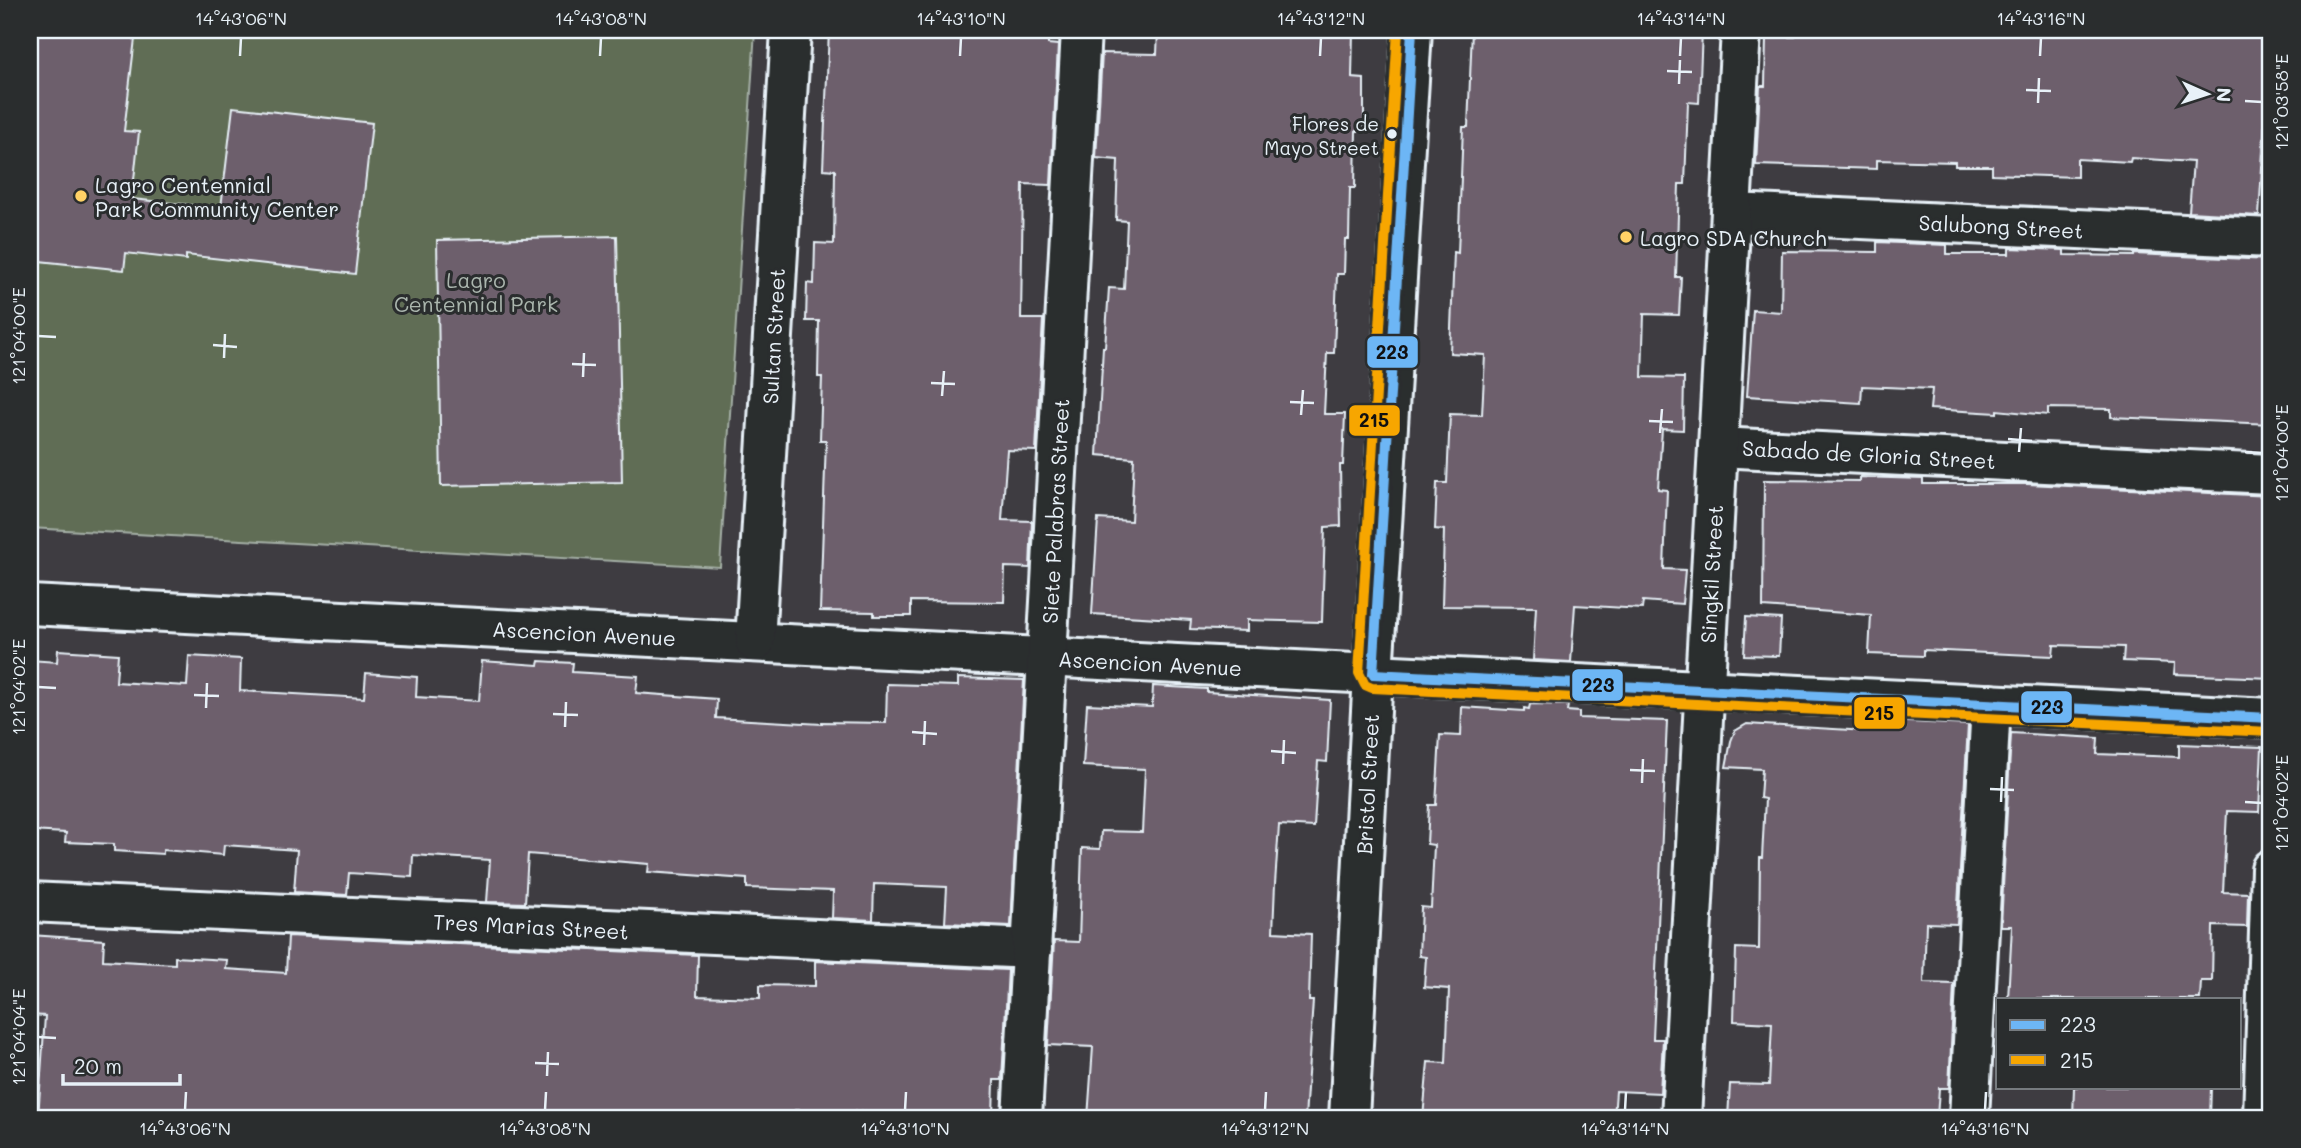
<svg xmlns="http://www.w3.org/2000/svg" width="2301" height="1148" font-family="Mali,sans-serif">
	<rect width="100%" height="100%" fill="#3e3c41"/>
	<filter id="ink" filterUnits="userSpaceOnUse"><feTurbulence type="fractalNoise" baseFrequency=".0143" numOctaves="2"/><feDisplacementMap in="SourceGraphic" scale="14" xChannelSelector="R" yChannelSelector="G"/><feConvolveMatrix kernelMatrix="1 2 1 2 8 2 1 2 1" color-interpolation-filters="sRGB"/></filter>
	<g filter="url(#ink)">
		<path fill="#616d54" stroke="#a4afa6" stroke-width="2" d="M 30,30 L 755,30 L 720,567 L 30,528 Z"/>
		<g fill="#6d5f6c" stroke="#e8f1f8" stroke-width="2">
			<path d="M 30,30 L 136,30 L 124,131 L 139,132 L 132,199 L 221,208 L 233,107 L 372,123 L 355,274 L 186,255 L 186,260 L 126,253 L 124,270 L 30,260 Z"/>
			<path d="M 829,30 L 1048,30 L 1048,44 L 1058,45 L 1051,185 L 1023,184 L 1021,319 L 1043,319 L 1036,451 L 1007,450 L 1002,520 L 1032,521 L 1030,568 L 1005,567 L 1004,602 L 911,601 L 911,616 L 874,616 L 874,612 L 820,611 L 826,440 L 820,440 L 822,377 L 818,377 L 819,321 L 806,321 L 807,283 L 814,284 L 815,243 L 834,244 L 835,170 L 823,169 Z"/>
			<path d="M 1158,30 L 1353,30 L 1352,78 L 1364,79 L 1364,131 L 1356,131 L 1355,188 L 1350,188 L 1349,239 L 1345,239 L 1344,274 L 1337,274 L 1334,353 L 1327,353 L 1324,414 L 1345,414 L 1343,465 L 1340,465 L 1341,526 L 1325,527 L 1322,622 L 1247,620 L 1247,631 L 1190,629 L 1191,620 L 1092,614 L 1098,519 L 1131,521 L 1134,458 L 1097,455 L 1103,347 L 1105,347 L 1109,288 L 1124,289 L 1127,221 L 1116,220 L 1118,160 L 1096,158 L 1102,53 L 1157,54 Z"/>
			<path d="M 1472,30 L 1702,30 L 1699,103 L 1688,102 L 1685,184 L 1679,184 L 1676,277 L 1681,277 L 1679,315 L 1644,314 L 1642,377 L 1684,378 L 1683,430 L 1662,429 L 1658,489 L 1667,490 L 1664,569 L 1685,570 L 1682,604 L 1643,601 L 1642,609 L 1575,605 L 1571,662 L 1533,660 L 1536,607 L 1442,606 L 1444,530 L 1435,529 L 1437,483 L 1447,483 L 1450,414 L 1482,415 L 1485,355 L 1450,353 L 1454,252 L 1458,253 L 1463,127 L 1468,127 Z"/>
			<path d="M 1796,30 L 2271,30 L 2271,69 L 2268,69 L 2259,216 L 2189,212 L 2193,162 L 2131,158 L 2130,162 L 2077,159 L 2077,177 L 1992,174 L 1992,166 L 1955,166 L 1955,162 L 1877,160 L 1877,169 L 1756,165 L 1760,86 L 1765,86 L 1766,37 L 1795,37 Z"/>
			<path d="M 617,236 L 622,482 L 441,486 L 437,240 Z"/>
			<path d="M 1877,242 L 1947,245 L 1947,254 L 2009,254 L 2009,248 L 2064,250 L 2064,255 L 2134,256 L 2134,254 L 2271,260 L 2271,424 L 2111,417 L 2111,409 L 2048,408 L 2048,415 L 1997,410 L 1997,413 L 1930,409 L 1932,389 L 1862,386 L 1861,403 L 1747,396 L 1753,310 L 1781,312 L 1782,251 L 1877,252 Z"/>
			<path d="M 1860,477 L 1923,479 L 1923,484 L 2028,484 L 2271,496 L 2271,678 L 2174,674 L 2175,663 L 2123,661 L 2124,647 L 2054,645 L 2053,656 L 1923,650 L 1923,656 L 1869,654 L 1871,615 L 1763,607 L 1764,480 L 1860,481 Z"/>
			<path d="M 1746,617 L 1781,619 L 1779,656 L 1744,655 Z"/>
			<path d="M 58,650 L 118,654 L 116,682 L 187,686 L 189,656 L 241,659 L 240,691 L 364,698 L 366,673 L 417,677 L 416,697 L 479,701 L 482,661 L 538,665 L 539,661 L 573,663 L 572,672 L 638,676 L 636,693 L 717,699 L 716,718 L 822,724 L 822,722 L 886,723 L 887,684 L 958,686 L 958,678 L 1024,680 L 1011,926 L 945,923 L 947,887 L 874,884 L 873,920 L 832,918 L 833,891 L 747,888 L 747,879 L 648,872 L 649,864 L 528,854 L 525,903 L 487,902 L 490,860 L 413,855 L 412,877 L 349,873 L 347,895 L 294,892 L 297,850 L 224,845 L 223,855 L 163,850 L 163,854 L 114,851 L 114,844 L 65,842 L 66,833 L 30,831 L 30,660 L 57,662 Z"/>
			<path d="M 1153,686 L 1207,689 L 1207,692 L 1330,700 L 1327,762 L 1318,761 L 1314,827 L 1279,825 L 1275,884 L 1273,932 L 1311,934 L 1309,1001 L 1313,1001 L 1305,1118 L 1088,1118 L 1093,1047 L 1048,1045 L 1054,941 L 1079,942 L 1082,848 L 1100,849 L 1101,831 L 1142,832 L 1145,769 L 1083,766 L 1087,704 L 1152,707 Z"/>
			<path d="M 1530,704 L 1568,705 L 1567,711 L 1579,712 L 1579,718 L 1667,721 L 1653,1039 L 1663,1039 L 1660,1093 L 1616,1091 L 1614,1118 L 1423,1118 L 1428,1062 L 1446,1063 L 1449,989 L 1424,987 L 1426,957 L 1419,956 L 1421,907 L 1431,908 L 1434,845 L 1427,844 L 1429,805 L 1436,805 L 1440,735 L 1461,736 L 1462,707 L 1524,711 L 1524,708 L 1529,709 Z"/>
			<path d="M 1867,720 L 1968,725 L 1957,924 L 1926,923 L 1924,983 L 1954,984 L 1949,1088 L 1939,1088 L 1937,1118 L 1728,1118 L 1730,1084 L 1769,1085 L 1772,1023 L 1734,1021 L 1736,948 L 1759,949 L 1760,858 L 1762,858 L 1765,799 L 1760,798 L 1762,769 L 1726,767 L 1731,741 L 1735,731 L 1747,724 L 1867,731 Z"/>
			<path d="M 2011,733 L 2098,738 L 2097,754 L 2179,757 L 2179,744 L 2262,747 L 2259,812 L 2227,811 L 2223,892 L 2248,893 L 2247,927 L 2213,926 L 2212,981 L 2201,981 L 2200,999 L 2008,999 L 2012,926 L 2001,926 Z"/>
			<path d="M 30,935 L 104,940 L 103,960 L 175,964 L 175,957 L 227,960 L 226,969 L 286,973 L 288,936 L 698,955 L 697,996 L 760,998 L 760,985 L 815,986 L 815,961 L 1008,970 L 1002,1080 L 994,1080 L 993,1118 L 870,1118 L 870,1112 L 795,1110 L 795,1118 L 38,1118 L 45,1016 L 30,1015 Z"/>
			<path d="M 2074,1087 L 2211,1087 L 2210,1118 L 2073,1118 Z"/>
		</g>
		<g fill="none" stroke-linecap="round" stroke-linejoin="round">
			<g stroke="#e8f1f8" stroke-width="44">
				<g id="minor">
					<path d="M 1731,213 L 2271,238"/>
					<path d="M 1718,447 L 2271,474"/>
					<path d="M 30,605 L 1373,674 L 2271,718"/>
					<path d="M 755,642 L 791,30"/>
					<path d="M 30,902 L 1032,949"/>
					<path d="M 1022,1118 L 1081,30"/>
					<path d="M 1349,1118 L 1373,674 L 1412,30"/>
					<path d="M 1681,1118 L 1741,30"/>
					<path d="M 1969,1118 L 1991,704"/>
					<path d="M 2263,1118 L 2271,869"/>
				</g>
			</g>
			<use href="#minor" stroke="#2a2d2e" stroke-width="38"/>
			<g stroke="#2a2d2e" stroke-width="16">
				<g id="bus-1">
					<path d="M 1373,674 L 2271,718"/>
					<path d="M 1373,674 L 1412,30"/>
				</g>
			</g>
			<g stroke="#2a2d2e" stroke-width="16">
				<path id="bus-2" d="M 1398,30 L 1359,673 L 1365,685 L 1372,688 L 2270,732"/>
			</g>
			<use href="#bus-1" stroke="#6db6f5" stroke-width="10"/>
			<use href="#bus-2" stroke="#f7a600" stroke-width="10"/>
		</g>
	</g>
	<path fill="none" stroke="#e8f1f8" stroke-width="2.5" d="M 240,56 L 241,38M 600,56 L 601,38M 960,56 L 961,38M 1320,56 L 1321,38M 1680,56 L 1681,38M 2040,56 L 2041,38M 1667,71 L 1692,72M 1679,84 L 1680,60M 2026,90 L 2051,91M 2245,101 L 2262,102M 2038,103 L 2039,78M 38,336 L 56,337M 213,345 L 237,347M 224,358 L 225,334M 572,364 L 596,365M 583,377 L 584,353M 931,383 L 955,384M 942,396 L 944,371M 1290,402 L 1314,403M 1301,415 L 1303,390M 1649,421 L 1673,422M 1660,433 L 1662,409M 2008,439 L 2032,441M 2019,452 L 2021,428M 2245,452 L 2262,453M 38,687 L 56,688M 194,695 L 219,696M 206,708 L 207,683M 553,714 L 578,715M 565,727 L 566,702M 912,732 L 937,734M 924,745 L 925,721M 1271,751 L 1296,753M 1283,764 L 1284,740M 1630,770 L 1655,771M 1642,783 L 1643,759M 1990,789 L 2014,790M 2001,802 L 2002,777M 2245,802 L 2262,803M 38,1037 L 56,1038M 535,1063 L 559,1064M 547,1076 L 548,1052M 185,1110 L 186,1092M 545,1110 L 546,1092M 905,1110 L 906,1092M 1265,1110 L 1266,1092M 1625,1110 L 1626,1092M 1985,1110 L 1986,1092"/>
	<circle fill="#e8f1f8" stroke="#2a2d2e" stroke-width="2.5" cx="1392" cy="134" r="6"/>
	<g fill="#ffd166" stroke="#2a2d2e" stroke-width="2.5">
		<circle cx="81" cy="196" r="7"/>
		<circle cx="1626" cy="237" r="7"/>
	</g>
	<g text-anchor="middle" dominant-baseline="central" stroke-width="6" stroke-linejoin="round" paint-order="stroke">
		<g font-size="19" fill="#e8f1f8" stroke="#2a2d2e" text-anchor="end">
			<text x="1379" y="123">Flores de<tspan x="1379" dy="24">Mayo Street</tspan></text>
		</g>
		<g font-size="21" fill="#e8f1f8" stroke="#2a2d2e" text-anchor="start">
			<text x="95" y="184">Lagro Centennial<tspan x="95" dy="24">Park Community Center</tspan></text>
			<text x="1640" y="237">Lagro SDA Church</text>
		</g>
		<g font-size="21" fill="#e8f1f8" stroke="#2a2d2e">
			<text transform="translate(2001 226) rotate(3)">Salubong Street</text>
			<text transform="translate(773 336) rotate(-87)">Sultan Street</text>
			<text transform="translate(1869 454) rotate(3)">Sabado de Gloria Street</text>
			<text transform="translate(1055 511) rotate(-87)">Siete Palabras Street</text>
			<text transform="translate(1711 574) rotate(-87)">Singkil Street</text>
			<text transform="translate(584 633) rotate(3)">Ascencion Avenue</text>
			<text transform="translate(1150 663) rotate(3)">Ascencion Avenue</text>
			<text transform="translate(1367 784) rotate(-87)">Bristol Street</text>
			<text transform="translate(531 926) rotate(3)">Tres Marias Street</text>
		</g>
		<g font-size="21" fill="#abb6ae" stroke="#2a2d2e">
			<text x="476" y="279">Lagro<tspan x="476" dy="24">Centennial Park</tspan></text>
		</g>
	</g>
	<g stroke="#2a2d2e" stroke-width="2.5">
		<rect x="1366" y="335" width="53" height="34" rx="7" fill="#6db6f5"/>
		<rect x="1348" y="404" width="53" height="33" rx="7" fill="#f7a600"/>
		<rect x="1571" y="668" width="53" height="34" rx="7" fill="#6db6f5"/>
		<rect x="2020" y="690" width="53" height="34" rx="7" fill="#6db6f5"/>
		<rect x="1853" y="696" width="53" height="34" rx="7" fill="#f7a600"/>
	</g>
	<g font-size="19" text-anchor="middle" font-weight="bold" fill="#111">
		<text x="1392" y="359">223</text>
		<text x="1374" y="427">215</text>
		<text x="1598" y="692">223</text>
		<text x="2047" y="714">223</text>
		<text x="1879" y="720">215</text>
	</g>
	<rect width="2301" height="1148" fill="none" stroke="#2a2d2e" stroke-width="77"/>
	<rect x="1996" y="998" width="245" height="91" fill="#2a2d2e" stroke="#767b7f" stroke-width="2"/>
	<rect x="2010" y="1020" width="35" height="10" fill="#6db6f5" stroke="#767b7f" stroke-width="2"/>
	<text x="2060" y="1032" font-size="21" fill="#e8f1f8">223</text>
	<rect x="2010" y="1055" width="35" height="10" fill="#f7a600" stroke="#767b7f" stroke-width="2"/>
	<text x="2060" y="1068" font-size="21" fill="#e8f1f8">215</text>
	<g transform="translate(2207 94) rotate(93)" stroke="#2a2d2e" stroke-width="5" paint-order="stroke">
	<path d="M0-5L12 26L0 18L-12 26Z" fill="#e8f1f8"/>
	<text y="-10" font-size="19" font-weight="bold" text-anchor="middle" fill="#e8f1f8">N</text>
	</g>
	<path d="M63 1074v10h117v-10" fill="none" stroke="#e8f1f8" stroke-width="3.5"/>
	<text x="74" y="1074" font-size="21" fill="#e8f1f8" stroke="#2a2d2e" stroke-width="5" paint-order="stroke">20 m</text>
	<rect x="38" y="38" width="2224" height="1072" fill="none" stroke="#e8f1f8" stroke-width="2.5"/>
	<g font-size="18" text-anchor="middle" fill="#e8f1f8">
		<text x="241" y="25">14°43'06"N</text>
		<text x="601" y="25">14°43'08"N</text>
		<text x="961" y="25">14°43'10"N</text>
		<text x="1321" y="25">14°43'12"N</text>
		<text x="1681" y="25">14°43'14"N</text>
		<text x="2041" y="25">14°43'16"N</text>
		<text transform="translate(2282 102) rotate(-90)" y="6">121°03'58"E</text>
		<text transform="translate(19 336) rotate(-90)" y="6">121°04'00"E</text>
		<text transform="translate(2282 453) rotate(-90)" y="6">121°04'00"E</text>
		<text transform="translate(19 687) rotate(-90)" y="6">121°04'02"E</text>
		<text transform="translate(2282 803) rotate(-90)" y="6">121°04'02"E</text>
		<text transform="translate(19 1037) rotate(-90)" y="6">121°04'04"E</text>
		<text x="185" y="1135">14°43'06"N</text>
		<text x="545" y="1135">14°43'08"N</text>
		<text x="905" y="1135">14°43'10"N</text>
		<text x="1265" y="1135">14°43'12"N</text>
		<text x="1625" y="1135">14°43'14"N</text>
		<text x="1985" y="1135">14°43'16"N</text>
	</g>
</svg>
